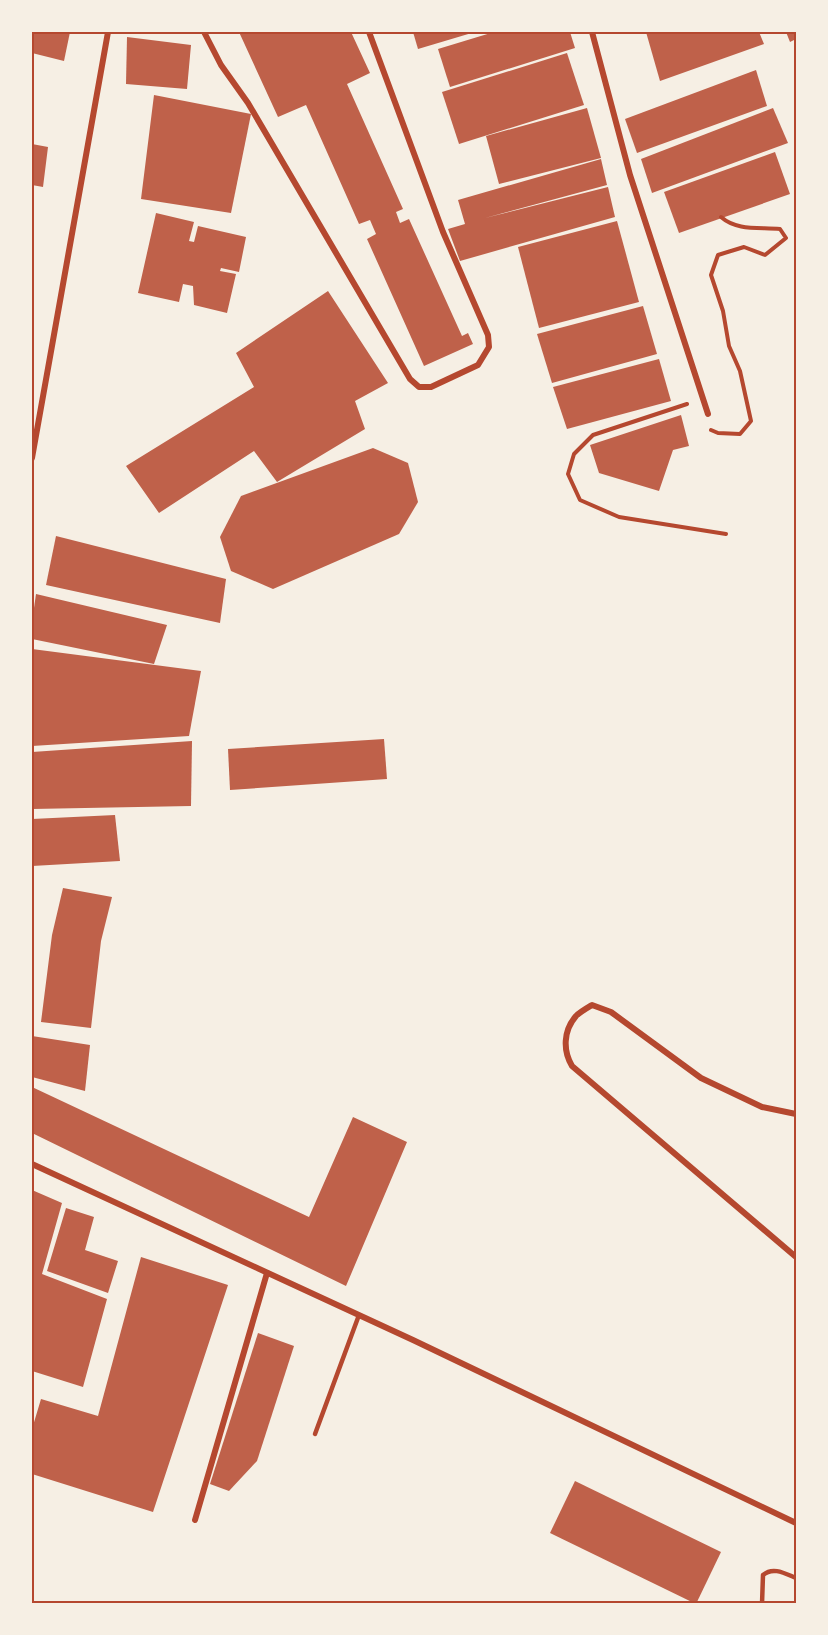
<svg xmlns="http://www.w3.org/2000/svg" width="828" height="1635" font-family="'Public Sans',sans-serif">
	<rect width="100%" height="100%" fill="#f6efe4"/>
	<g fill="#bf614a">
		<path d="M 32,32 L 70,32 L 64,61 L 32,53 Z"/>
		<path d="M 239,32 L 351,32 L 370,73 L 347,84 L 403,209 L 396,212 L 400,223 L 409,219 L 462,336 L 468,333 L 473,344 L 424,366 L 367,239 L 376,234 L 370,220 L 359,224 L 306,105 L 278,117 Z"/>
		<path d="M 413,32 L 475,32 L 418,49 Z"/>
		<path d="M 494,32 L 570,32 L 575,48 L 450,87 L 438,49 Z"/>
		<path d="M 646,32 L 759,32 L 764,44 L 660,81 Z"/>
		<path d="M 786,32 L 796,32 L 796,39 L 790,42 Z"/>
		<path d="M 127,37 L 191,45 L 187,89 L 126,84 Z"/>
		<path d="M 567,53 L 584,105 L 459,144 L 442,92 Z"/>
		<path d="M 756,70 L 767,106 L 637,153 L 625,119 Z"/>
		<path d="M 154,95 L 251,114 L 231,213 L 141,199 Z"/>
		<path d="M 587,108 L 601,158 L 499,184 L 486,136 Z"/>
		<path d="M 773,108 L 788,143 L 652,193 L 641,159 Z"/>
		<path d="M 32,144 L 48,147 L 43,187 L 32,185 Z"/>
		<path d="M 775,152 L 790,194 L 679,233 L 664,192 Z"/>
		<path d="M 601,159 L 607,185 L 485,218 L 608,187 L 615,217 L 460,261 L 448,229 L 465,224 L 458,200 Z"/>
		<path d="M 156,213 L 194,222 L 189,241 L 194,242 L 198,226 L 246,237 L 239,272 L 221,268 L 220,271 L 236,274 L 227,313 L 194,305 L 193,286 L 183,284 L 179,302 L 138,293 Z"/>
		<path d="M 617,221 L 639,302 L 539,328 L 518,247 Z"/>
		<path d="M 328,291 L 388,383 L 355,401 L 365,429 L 277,482 L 254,451 L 159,513 L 126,466 L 254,387 L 236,353 Z"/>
		<path d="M 643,306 L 657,354 L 552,383 L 537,334 Z"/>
		<path d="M 659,359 L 671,401 L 567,429 L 553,387 Z"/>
		<path d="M 681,415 L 689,446 L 673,450 L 659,491 L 599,473 L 590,445 Z"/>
		<path d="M 373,448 L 408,463 L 418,502 L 399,534 L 273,589 L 231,571 L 220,537 L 241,496 Z"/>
		<path d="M 56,536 L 226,579 L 220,623 L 46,585 Z"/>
		<path d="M 36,594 L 167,625 L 154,664 L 32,639 L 32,622 Z"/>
		<path d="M 32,649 L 201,671 L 189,736 L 32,746 Z"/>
		<path d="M 384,739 L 387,779 L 230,790 L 228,749 Z"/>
		<path d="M 192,741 L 191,806 L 32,809 L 32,752 Z"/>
		<path d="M 115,815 L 120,861 L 32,866 L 32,819 Z"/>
		<path d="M 63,888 L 112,897 L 101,941 L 91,1028 L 41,1022 L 52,935 Z"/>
		<path d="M 32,1036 L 90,1045 L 85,1091 L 32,1077 Z"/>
		<path d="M 32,1087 L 309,1217 L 353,1117 L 407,1142 L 346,1286 L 32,1133 Z"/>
		<path d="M 32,1190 L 62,1203 L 42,1274 L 107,1299 L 83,1387 L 32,1371 Z"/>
		<path d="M 66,1208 L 94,1217 L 85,1250 L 118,1261 L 108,1293 L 47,1271 Z"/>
		<path d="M 141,1257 L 228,1285 L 153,1512 L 32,1474 L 32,1429 L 41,1399 L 98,1416 Z"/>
		<path d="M 258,1333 L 294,1346 L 257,1461 L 229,1491 L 210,1484 Z"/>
		<path d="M 575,1481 L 721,1552 L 696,1604 L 550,1533 Z"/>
	</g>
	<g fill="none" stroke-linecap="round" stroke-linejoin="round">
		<g stroke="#b5482f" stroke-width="4">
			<path d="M 687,404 L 593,435 L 574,454 L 568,474 L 580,500 L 619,517 L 726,534"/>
			<path d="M 711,430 L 718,433 L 740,434 L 751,421 L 740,371 L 729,346 L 723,311 L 711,275 L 718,255 L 744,247 L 765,255 L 786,238 L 780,229 C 759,227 737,231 721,217"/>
		</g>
		<g stroke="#b5482f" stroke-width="4.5">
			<path d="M 315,1434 L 359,1315"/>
			<path d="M 762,1604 L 763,1575 C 773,1566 786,1574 796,1578"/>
		</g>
		<g stroke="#b5482f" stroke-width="6">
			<path d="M 204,32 L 221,65 L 248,103 L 410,379 L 419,387 L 431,387 L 478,365 L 489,347 L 488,335 L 443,232 L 369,32"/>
			<path d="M 592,32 L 630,175 L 708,414"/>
			<path d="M 32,458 L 108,32"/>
			<path d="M 796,1114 L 762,1107 L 701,1078 L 611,1012 L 592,1005 C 587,1008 580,1012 576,1016 C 563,1031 563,1051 572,1066 L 796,1257"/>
			<path d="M 32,1164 L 413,1340 L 796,1523"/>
			<path d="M 195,1520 L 267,1273"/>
		</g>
	</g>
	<rect width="828" height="1635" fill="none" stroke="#f6efe4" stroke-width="66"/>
	<rect x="33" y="33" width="762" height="1569" fill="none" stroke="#b5482f" stroke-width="2"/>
</svg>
